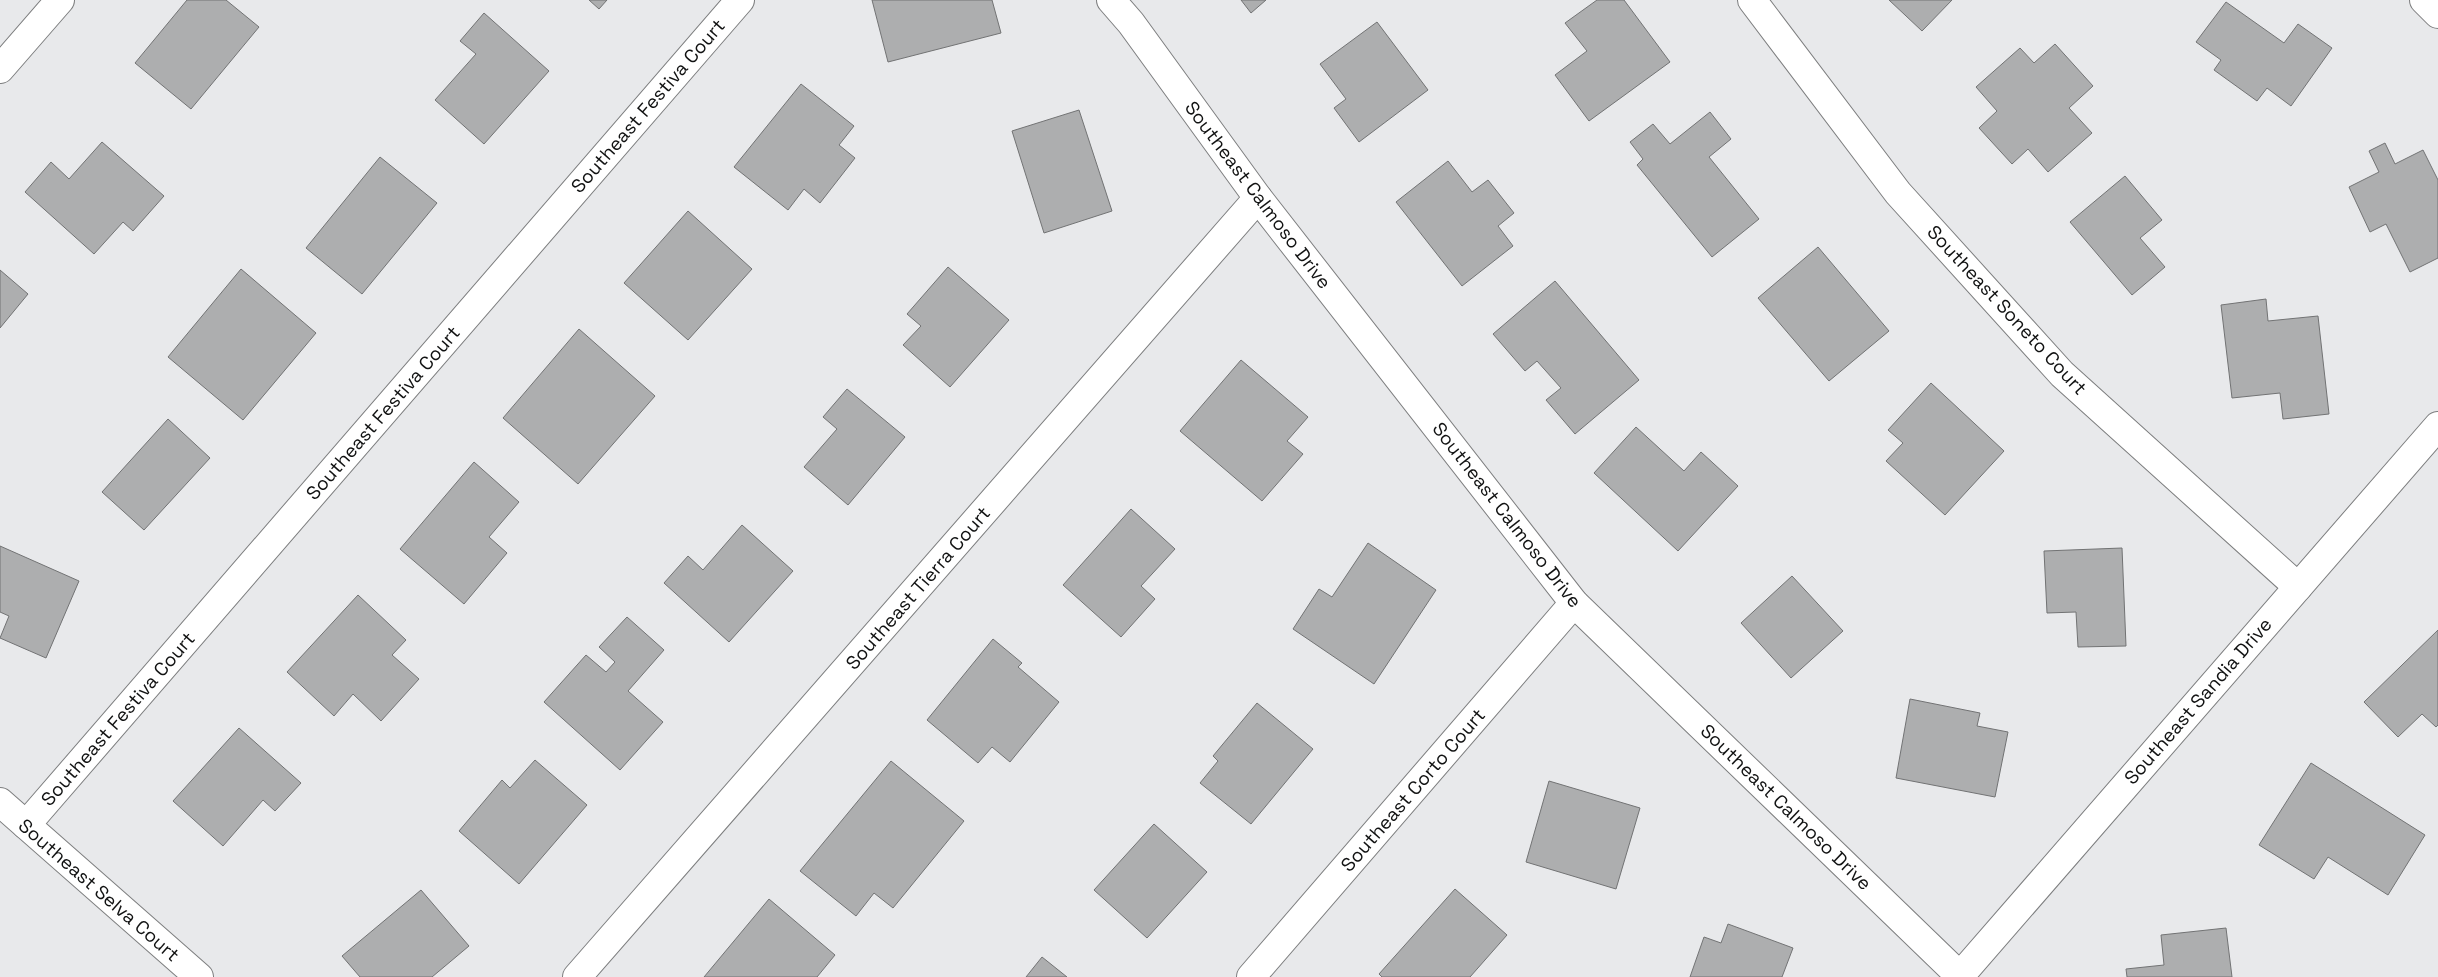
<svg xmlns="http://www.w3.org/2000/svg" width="2438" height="977" font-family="'Space Grotesk',sans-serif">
	<rect width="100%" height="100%" fill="#e8e9eb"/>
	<g fill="#adaeaf" stroke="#727374">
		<path d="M 187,0 L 226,0 L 259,27 L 191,109 L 135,63 Z"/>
		<path d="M 589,0 L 607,0 L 599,9 Z"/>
		<path d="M 872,0 L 992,0 L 1001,33 L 888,62 Z"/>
		<path d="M 1241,0 L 1266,0 L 1251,13 Z"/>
		<path d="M 1597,0 L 1624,0 L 1670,62 L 1589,121 L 1555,75 L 1587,51 L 1565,23 Z"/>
		<path d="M 1889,0 L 1952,0 L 1922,31 Z"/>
		<path d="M 2226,2 L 2284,43 L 2298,24 L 2332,48 L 2291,106 L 2267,88 L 2257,101 L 2214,70 L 2221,60 L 2196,42 Z"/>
		<path d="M 484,13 L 549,71 L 484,144 L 435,100 L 476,54 L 460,41 Z"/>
		<path d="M 1377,22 L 1428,90 L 1359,142 L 1334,108 L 1346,99 L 1320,64 Z"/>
		<path d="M 2055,44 L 2093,86 L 2069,108 L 2092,133 L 2048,172 L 2028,149 L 2012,164 L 1979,128 L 1997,111 L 1976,87 L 2020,48 L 2034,63 Z"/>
		<path d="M 801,84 L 854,126 L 839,145 L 855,158 L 820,203 L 804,189 L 788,210 L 734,167 Z"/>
		<path d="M 1079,110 L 1112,211 L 1044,233 L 1012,131 Z"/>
		<path d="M 1710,112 L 1731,139 L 1709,157 L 1759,219 L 1712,257 L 1637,165 L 1643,159 L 1630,142 L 1653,124 L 1670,144 Z"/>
		<path d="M 102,142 L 164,196 L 133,231 L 123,222 L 94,254 L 25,192 L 51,162 L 69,179 Z"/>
		<path d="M 2385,143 L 2395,164 L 2423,150 L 2438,180 L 2438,258 L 2410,272 L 2386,224 L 2370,232 L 2349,187 L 2379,172 L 2369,151 Z"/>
		<path d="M 380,157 L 437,203 L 362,294 L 306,248 Z"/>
		<path d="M 1448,161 L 1472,192 L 1488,180 L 1514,213 L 1498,226 L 1513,246 L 1462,286 L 1396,202 Z"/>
		<path d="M 2125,176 L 2162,220 L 2140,238 L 2165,267 L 2132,295 L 2070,222 Z"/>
		<path d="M 688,211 L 752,269 L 688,340 L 624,283 Z"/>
		<path d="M 1818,247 L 1889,331 L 1829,381 L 1758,298 Z"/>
		<path d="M 948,267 L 1009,320 L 950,387 L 903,345 L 921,326 L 907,314 Z"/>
		<path d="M 241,269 L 316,333 L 243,420 L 168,357 Z"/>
		<path d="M 0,270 L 28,294 L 0,328 Z"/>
		<path d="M 1555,281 L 1639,380 L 1575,434 L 1546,400 L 1561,388 L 1537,361 L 1525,371 L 1493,334 Z"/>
		<path d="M 2266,299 L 2268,321 L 2318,316 L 2329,414 L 2283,419 L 2280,393 L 2232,398 L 2221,305 Z"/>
		<path d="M 579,329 L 655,396 L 578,484 L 503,418 Z"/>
		<path d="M 1241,360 L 1308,417 L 1287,441 L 1303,454 L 1262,501 L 1180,431 Z"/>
		<path d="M 1931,383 L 2004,451 L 1945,515 L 1886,461 L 1903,443 L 1888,430 Z"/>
		<path d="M 847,389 L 905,437 L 848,505 L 804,467 L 837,429 L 823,417 Z"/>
		<path d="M 168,419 L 210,458 L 144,530 L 102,492 Z"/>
		<path d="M 1636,427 L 1684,471 L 1701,452 L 1738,486 L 1678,551 L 1594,473 Z"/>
		<path d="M 474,462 L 519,502 L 489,537 L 507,553 L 464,604 L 400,549 Z"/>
		<path d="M 1131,509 L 1175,549 L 1141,586 L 1155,599 L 1121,637 L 1063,585 Z"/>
		<path d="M 742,525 L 793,571 L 729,642 L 664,583 L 688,556 L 703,570 Z"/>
		<path d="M 1368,543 L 1436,590 L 1374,684 L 1293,629 L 1319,589 L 1332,597 Z"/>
		<path d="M 0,546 L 79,581 L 46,658 L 0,638 L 9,616 L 0,612 Z"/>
		<path d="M 2122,548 L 2126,646 L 2078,647 L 2076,612 L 2047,613 L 2044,551 Z"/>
		<path d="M 1792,576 L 1843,631 L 1791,678 L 1741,623 Z"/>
		<path d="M 358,595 L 406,640 L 392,655 L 419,679 L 381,721 L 353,694 L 334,716 L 287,672 Z"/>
		<path d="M 627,617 L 664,650 L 628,691 L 663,722 L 620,770 L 544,702 L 586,655 L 606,672 L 615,662 L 599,647 Z"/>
		<path d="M 2438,630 L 2438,725 L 2436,727 L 2422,714 L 2398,737 L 2364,702 Z"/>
		<path d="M 993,639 L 1022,663 L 1018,667 L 1059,702 L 1010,762 L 992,747 L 978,763 L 927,720 Z"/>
		<path d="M 1910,699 L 1980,713 L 1977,726 L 2008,732 L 1995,797 L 1896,778 Z"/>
		<path d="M 1257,703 L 1313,749 L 1251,824 L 1200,783 L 1218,761 L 1213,756 Z"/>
		<path d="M 239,728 L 301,783 L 275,811 L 263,800 L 223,846 L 173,801 Z"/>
		<path d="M 535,760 L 587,805 L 519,884 L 459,831 L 502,780 L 510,788 Z"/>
		<path d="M 891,761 L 964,821 L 893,908 L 874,893 L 856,916 L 800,871 Z"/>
		<path d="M 2311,763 L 2425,835 L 2388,895 L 2328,857 L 2314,879 L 2259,845 Z"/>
		<path d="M 1549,781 L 1640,808 L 1616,889 L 1526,862 Z"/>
		<path d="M 1154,824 L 1207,872 L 1147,938 L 1094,890 Z"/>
		<path d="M 1455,889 L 1507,935 L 1470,977 L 1382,977 L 1379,974 Z"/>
		<path d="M 421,890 L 469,946 L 432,977 L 360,977 L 342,956 Z"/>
		<path d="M 769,899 L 835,955 L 817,977 L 704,977 Z"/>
		<path d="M 1728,924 L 1793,948 L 1782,977 L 1690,977 L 1704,937 L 1721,943 Z"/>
		<path d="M 2226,928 L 2232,977 L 2127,977 L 2126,969 L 2164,965 L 2161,935 Z"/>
		<path d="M 1042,957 L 1067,977 L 1026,977 Z"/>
	</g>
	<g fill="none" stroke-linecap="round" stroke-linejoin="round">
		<g stroke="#7d7e7f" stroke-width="30">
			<g id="minor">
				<path d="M 1111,0 L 1131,23 L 1258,198 L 1574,603 L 1961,977"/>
				<path d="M 1752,0 L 1898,193 L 2062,374 L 2298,587"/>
				<path d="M 2424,0 L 2438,14"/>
				<path d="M 0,69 L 60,0"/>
				<path d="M 0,802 L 199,977"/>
				<path d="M 26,825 L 740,0"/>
				<path d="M 577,977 L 1258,198"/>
				<path d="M 1251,977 L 1574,603"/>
				<path d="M 1959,977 L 2438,426"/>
			</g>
		</g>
		<use href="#minor" stroke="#fff" stroke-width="28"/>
	</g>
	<g text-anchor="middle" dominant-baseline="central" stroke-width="5" stroke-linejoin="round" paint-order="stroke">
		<g font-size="19" fill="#111212" stroke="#fff">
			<text transform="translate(648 106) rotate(-49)">Southeast Festiva Court</text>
			<text transform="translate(1258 195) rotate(53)">Southeast Calmoso Drive</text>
			<text transform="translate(2007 310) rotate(47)">Southeast Soneto Court</text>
			<text transform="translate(383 413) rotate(-49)">Southeast Festiva Court</text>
			<text transform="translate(1507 515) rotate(52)">Southeast Calmoso Drive</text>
			<text transform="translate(918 588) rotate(-49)">Southeast Tierra Court</text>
			<text transform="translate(2198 701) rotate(-49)">Southeast Sandia Drive</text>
			<text transform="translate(118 719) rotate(-49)">Southeast Festiva Court</text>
			<text transform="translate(1413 790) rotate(-49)">Southeast Corto Court</text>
			<text transform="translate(1786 807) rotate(44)">Southeast Calmoso Drive</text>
			<text transform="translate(99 890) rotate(41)">Southeast Selva Court</text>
		</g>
	</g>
</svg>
